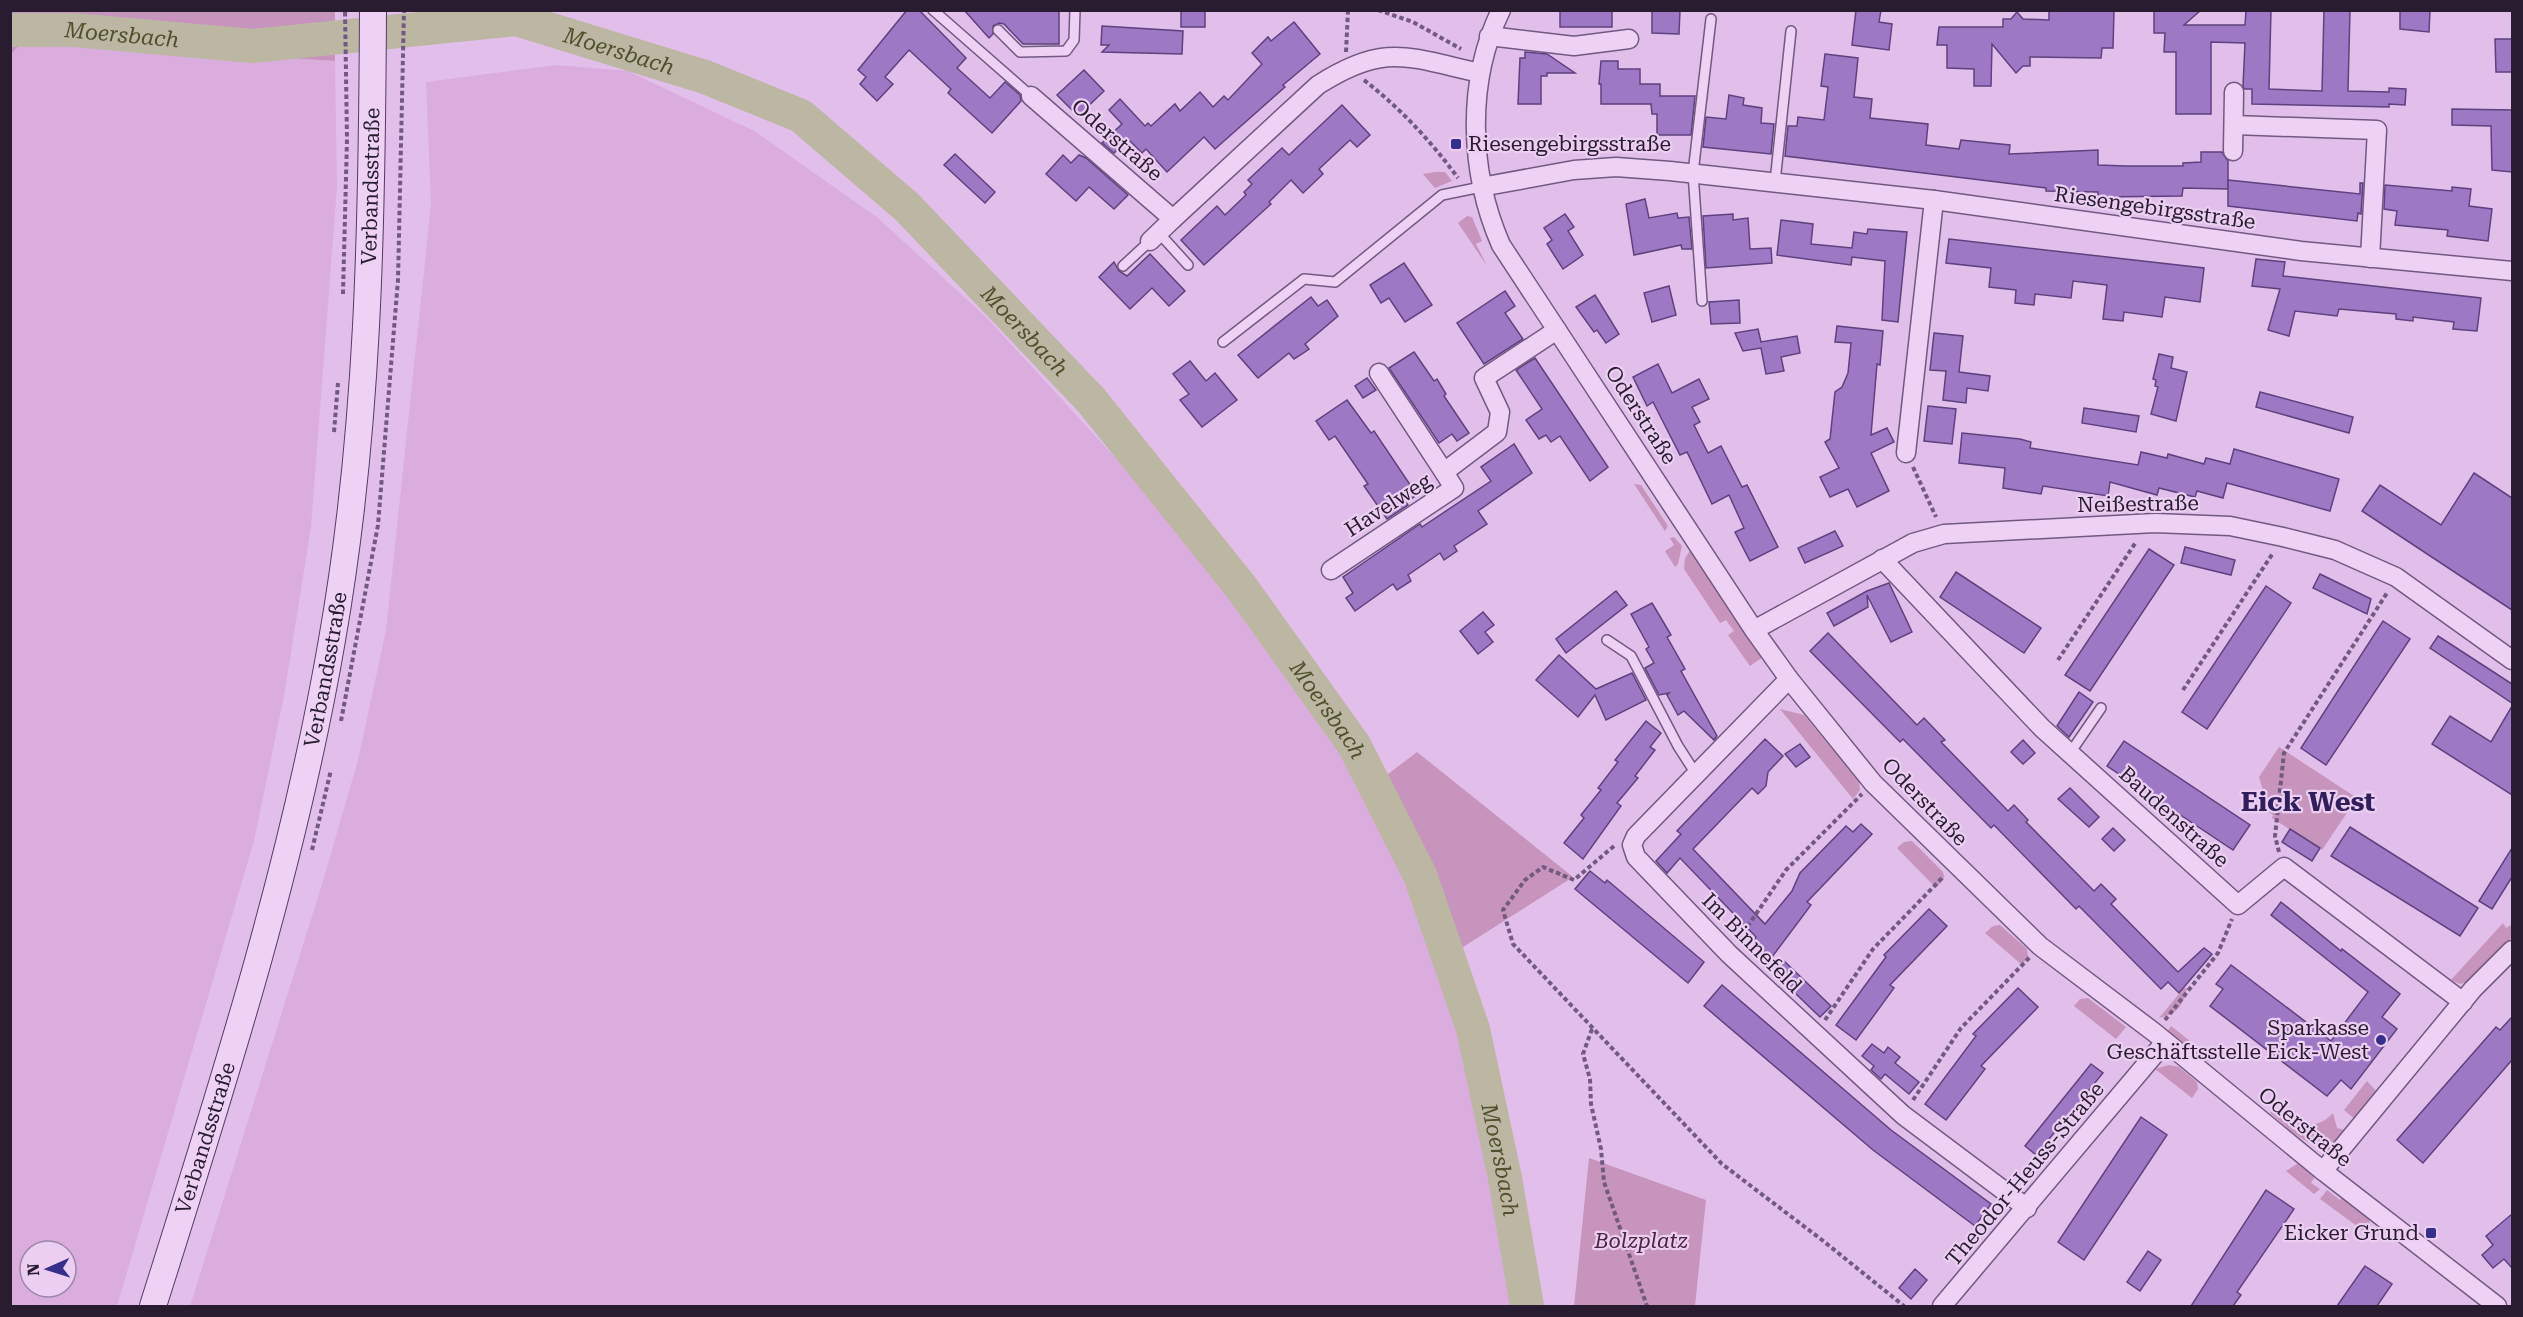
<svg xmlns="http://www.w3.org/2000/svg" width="2523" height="1317" font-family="'Roboto Serif',serif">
	<rect width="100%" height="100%" fill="#e1bfea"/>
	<g fill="#dbaddf" fill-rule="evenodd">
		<path d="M 23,41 L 335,61 L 337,187 L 311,527 L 284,696 L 254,841 L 117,1306 L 11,1306 L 10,54 ZM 30,1251 L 66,1251 L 66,1287 L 30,1287 Z"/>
		<path d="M 557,65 L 628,71 L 756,132 L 878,218 L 987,318 L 1122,465 L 1242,610 L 1360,775 L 1422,914 L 1509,1205 L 1510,1263 L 1518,1306 L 190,1306 L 323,881 L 358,760 L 386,630 L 431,205 L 426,82 Z"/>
	</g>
	<g fill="#c694bc">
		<path d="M 11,10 L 335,11 L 335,61 L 23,41 L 11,54 Z"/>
		<path d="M 1435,172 L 1445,172 L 1452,181 L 1435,188 L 1423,174 Z"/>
		<path d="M 1467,216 L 1472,217 L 1482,241 L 1476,244 L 1487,266 L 1458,223 Z"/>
		<path d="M 1634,484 L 1641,485 L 1668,526 L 1665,531 Z"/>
		<path d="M 1674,537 L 1682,546 L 1678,564 L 1675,567 L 1665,551 L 1674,545 L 1670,538 Z"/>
		<path d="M 1691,549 L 1763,657 L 1750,666 L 1728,635 L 1734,631 L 1726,620 L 1720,623 L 1684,569 L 1685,558 Z"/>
		<path d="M 1780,709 L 1804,715 L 1859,782 L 1860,790 L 1853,799 Z"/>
		<path d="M 2279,747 L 2357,798 L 2322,850 L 2272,818 L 2273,815 L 2269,812 L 2259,777 Z"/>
		<path d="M 1417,752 L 1573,877 L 1441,961 L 1395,829 L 1375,784 Z"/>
		<path d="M 1912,841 L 1943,872 L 1944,879 L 1936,888 L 1897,848 L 1904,842 Z"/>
		<path d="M 2503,923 L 2506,928 L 2511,925 L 2512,937 L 2471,981 L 2460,984 L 2451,980 Z"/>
		<path d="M 2000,925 L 2027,949 L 2028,957 L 2022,965 L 1985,933 L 1993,926 Z"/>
		<path d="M 2184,988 L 2187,988 C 2183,1006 2177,1014 2159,1018 Z"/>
		<path d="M 2088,998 L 2126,1027 L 2116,1039 L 2074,1006 L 2080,999 Z"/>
		<path d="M 2171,1026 L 2214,1060 L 2204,1061 L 2167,1032 Z"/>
		<path d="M 2169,1065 L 2179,1067 L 2197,1082 L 2198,1089 L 2192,1098 L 2155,1069 Z"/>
		<path d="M 2367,1081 L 2377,1092 L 2356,1120 L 2344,1110 Z"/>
		<path d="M 2274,1107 C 2291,1124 2315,1133 2333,1113 L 2337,1128 L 2348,1131 C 2316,1161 2296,1134 2270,1113 Z"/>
		<path d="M 1589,1158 L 1706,1200 L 1695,1306 L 1574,1306 Z"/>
		<path d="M 2300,1162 L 2316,1175 L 2311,1183 L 2320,1189 L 2314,1194 L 2286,1171 Z"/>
		<path d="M 2327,1190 L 2340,1200 L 2344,1196 L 2369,1218 L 2370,1226 L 2365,1232 L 2320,1199 Z"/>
	</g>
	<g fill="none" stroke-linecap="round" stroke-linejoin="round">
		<path stroke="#bcb7a2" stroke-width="34" id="s1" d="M 10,30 L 74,30 L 252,46 L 516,19 L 705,77 L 801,116 L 907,207 L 1091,400 L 1241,587 L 1354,745 L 1420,875 L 1473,1029 L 1505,1178 L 1527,1306"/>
	</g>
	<g fill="#9f78c5" stroke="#5e417e" stroke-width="1.5">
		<path d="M 907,10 L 919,10 L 966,58 L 957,68 L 990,98 L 1005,82 L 1020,95 L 1021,101 L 992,133 L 948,93 L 951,89 L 909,50 L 885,77 L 893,84 L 877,101 L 860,84 L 866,77 L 858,70 Z"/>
		<path d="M 964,10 L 1059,10 L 1059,44 L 1023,44 L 1004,24 L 999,23 L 993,26 L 993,34 L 989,38 Z"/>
		<rect x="1181" y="10" width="24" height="17"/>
		<rect x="1560" y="10" width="52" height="17"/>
		<path d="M 1652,10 L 1680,10 L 1679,34 L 1652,33 Z"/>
		<path d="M 1856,10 L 1881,10 L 1879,22 L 1892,24 L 1889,50 L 1852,45 Z"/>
		<path d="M 2049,10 L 2114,10 L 2113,48 L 2102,48 L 2101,58 L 2030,57 L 2030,66 L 2023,66 L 2016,73 L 1992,44 L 1991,86 L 1974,86 L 1974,69 L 1947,68 L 1947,45 L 1937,45 L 1939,27 L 2003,27 L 2003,19 L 2011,19 L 2017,12 L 2023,19 L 2049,20 Z"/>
		<path d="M 2154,10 L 2201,10 L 2184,25 L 2245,25 L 2246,10 L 2271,10 L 2269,89 L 2322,91 L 2324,10 L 2350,10 L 2348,91 L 2389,92 L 2389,88 L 2406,89 L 2405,105 L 2389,104 L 2389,107 L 2252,104 L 2252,89 L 2244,89 L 2243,86 L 2245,43 L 2211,42 L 2211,114 L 2176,114 L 2176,52 L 2164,52 L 2165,33 L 2154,33 Z"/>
		<path d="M 2400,10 L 2430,10 L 2429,32 L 2400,29 Z"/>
		<path d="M 1294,22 L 1320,54 L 1283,85 L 1285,87 L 1215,149 L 1204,137 L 1167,172 L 1146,149 L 1142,153 L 1129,140 L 1114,153 L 1102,143 L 1122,124 L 1109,110 L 1120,99 L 1145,126 L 1148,123 L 1151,126 L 1175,104 L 1180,111 L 1200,92 L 1213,107 L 1224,96 L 1228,100 L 1262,64 L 1252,53 L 1268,37 L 1271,41 Z"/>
		<path d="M 1102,26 L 1183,31 L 1182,54 L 1102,52 L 1109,45 L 1101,45 Z"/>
		<path d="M 2495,39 L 2512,39 L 2512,72 L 2496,72 Z"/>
		<path d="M 1525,52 L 1547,54 L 1575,73 L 1547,73 L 1547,76 L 1541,76 L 1541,104 L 1518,104 L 1520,58 L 1525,58 Z"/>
		<path d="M 1825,54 L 1858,58 L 1854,97 L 1872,99 L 1870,118 L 1928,124 L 1926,145 L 1959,149 L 1961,140 L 2010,145 L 2009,154 L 2098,150 L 2098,165 L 2126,166 L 2183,166 L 2183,163 L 2201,162 L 2201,152 L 2222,152 L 2228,161 L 2228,189 L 2183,188 L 2182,196 L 2098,197 L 2098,192 L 2046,191 L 2046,188 L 1785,156 L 1788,126 L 1797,126 L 1798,117 L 1824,120 L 1828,87 L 1821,86 Z"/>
		<path d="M 1601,61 L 1618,61 L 1618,69 L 1640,69 L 1640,84 L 1660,84 L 1660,96 L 1695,96 L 1691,135 L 1657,135 L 1657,114 L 1652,114 L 1651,104 L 1601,104 L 1601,84 L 1599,84 Z"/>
		<path d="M 1084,70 L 1104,91 L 1078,116 L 1057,95 Z"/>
		<path d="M 1729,95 L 1744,98 L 1743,105 L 1762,108 L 1761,123 L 1774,124 L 1771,154 L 1703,147 L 1706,117 L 1726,119 Z"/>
		<path d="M 1342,105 L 1370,135 L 1357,147 L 1350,140 L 1319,169 L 1323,174 L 1303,193 L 1291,180 L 1269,202 L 1271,204 L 1204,265 L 1181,240 L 1217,206 L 1225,215 L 1246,195 L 1244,192 L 1252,184 L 1248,180 L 1282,148 L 1289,155 Z"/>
		<path d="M 2452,109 L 2512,110 L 2512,172 L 2492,170 L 2491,126 L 2452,125 Z"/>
		<path d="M 955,154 L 995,192 L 985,203 L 944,165 Z"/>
		<path d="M 1063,155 L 1071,163 L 1079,155 L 1086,158 L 1128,195 L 1114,209 L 1089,187 L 1076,201 L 1046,174 Z"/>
		<path d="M 2228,180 L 2360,194 L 2360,183 L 2363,183 L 2361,214 L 2358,213 L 2357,221 L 2228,206 Z"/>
		<path d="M 2385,185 L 2452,191 L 2452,187 L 2471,189 L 2469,206 L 2492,209 L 2488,241 L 2447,236 L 2448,230 L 2395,225 L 2397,211 L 2384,209 Z"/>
		<path d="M 1645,199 L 1649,218 L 1677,213 L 1678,218 L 1689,217 L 1692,249 L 1682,249 L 1681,245 L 1634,255 L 1626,204 Z"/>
		<path d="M 1565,214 L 1574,227 L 1568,231 L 1583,255 L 1563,269 L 1547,244 L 1552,240 L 1544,228 Z"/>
		<path d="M 1733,214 L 1733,220 L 1748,218 L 1750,249 L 1771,248 L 1772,263 L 1706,268 L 1703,216 Z"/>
		<path d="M 1781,220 L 1813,224 L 1811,244 L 1852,248 L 1854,232 L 1867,234 L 1868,229 L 1907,232 L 1898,322 L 1882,320 L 1885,261 L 1852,257 L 1851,265 L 1777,255 Z"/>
		<path d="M 1949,239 L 2204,268 L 2200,302 L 2165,297 L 2162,317 L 2124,312 L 2123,321 L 2103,319 L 2107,285 L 2073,281 L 2071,298 L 2035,294 L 2034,305 L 2015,303 L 2016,290 L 1989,287 L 1991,268 L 1946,263 Z"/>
		<path d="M 1150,254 L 1185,291 L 1169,306 L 1152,288 L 1130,309 L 1099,277 L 1114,262 L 1119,271 L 1127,276 Z"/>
		<path d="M 2256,259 L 2285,262 L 2283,276 L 2481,298 L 2477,331 L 2453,329 L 2454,322 L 2413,317 L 2413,321 L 2396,319 L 2396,314 L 2339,309 L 2337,316 L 2295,311 L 2289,336 L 2268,330 L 2280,289 L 2252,286 Z"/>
		<path d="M 1404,263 L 1432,305 L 1405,322 L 1389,298 L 1381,303 L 1370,285 Z"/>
		<path d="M 1669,286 L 1676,315 L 1652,322 L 1644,293 Z"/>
		<path d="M 1505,291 L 1515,306 L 1505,313 L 1523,339 L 1484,364 L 1457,323 Z"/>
		<path d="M 1595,295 L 1619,334 L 1606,343 L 1597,330 L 1594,332 L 1576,307 Z"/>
		<path d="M 1311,297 L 1318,306 L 1327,300 L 1338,316 L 1305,344 L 1309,349 L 1302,354 L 1294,359 L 1289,353 L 1258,378 L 1238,355 Z"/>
		<path d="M 1739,300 L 1740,323 L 1711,324 L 1709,302 Z"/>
		<path d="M 1837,326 L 1883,331 L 1880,365 L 1877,364 L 1871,435 L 1887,428 L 1894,442 L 1871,453 L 1889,491 L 1857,507 L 1848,489 L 1830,497 L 1820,477 L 1839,468 L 1825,442 L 1830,439 L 1835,392 L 1842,387 L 1848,373 L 1851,343 L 1835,342 Z"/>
		<path d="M 1758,329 L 1761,342 L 1797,336 L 1800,353 L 1781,357 L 1784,371 L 1766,374 L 1761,348 L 1743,351 L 1735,333 Z"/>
		<path d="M 1934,333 L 1963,336 L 1959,372 L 1990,376 L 1988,391 L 1967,388 L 1966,403 L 1943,400 L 1946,371 L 1930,370 Z"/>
		<path d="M 1414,352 L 1434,381 L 1437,379 L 1446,394 L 1444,396 L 1469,433 L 1457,441 L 1452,434 L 1439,443 L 1389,368 Z"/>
		<path d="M 2159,354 L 2173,357 L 2171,368 L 2187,372 L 2176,421 L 2151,414 L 2158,387 L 2155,386 L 2156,380 L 2153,379 Z"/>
		<path d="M 1535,358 L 1608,467 L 1590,481 L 1560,436 L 1551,442 L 1546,435 L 1539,439 L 1526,420 L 1542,409 L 1516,370 Z"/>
		<path d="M 1190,361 L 1206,381 L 1215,373 L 1237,400 L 1202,427 L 1180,400 L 1189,394 L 1173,374 Z"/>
		<path d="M 1658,364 L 1672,393 L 1699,379 L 1709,399 L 1692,407 L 1700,422 L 1694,425 L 1708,453 L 1721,446 L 1742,487 L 1747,485 L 1778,547 L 1750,561 L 1735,532 L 1744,528 L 1729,495 L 1712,504 L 1687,452 L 1680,455 L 1653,402 L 1647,406 L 1633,377 Z"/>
		<path d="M 1367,378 L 1376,390 L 1363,398 L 1355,386 Z"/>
		<path d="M 2260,392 L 2353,417 L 2349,433 L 2256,407 Z"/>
		<path d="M 1347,400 L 1371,433 L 1374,431 L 1417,495 L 1406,502 L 1408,505 L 1387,519 L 1364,486 L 1368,484 L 1335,436 L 1329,440 L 1316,421 Z"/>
		<path d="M 1928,406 L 1956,409 L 1952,444 L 1924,441 Z"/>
		<path d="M 2084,408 L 2139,416 L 2136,432 L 2082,423 Z"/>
		<path d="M 1962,433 L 2020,439 L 2031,442 L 2030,448 L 2138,465 L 2141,452 L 2167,458 L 2168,454 L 2204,464 L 2206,458 L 2230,464 L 2234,449 L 2339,479 L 2330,511 L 2227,483 L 2223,498 L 2197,491 L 2195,497 L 2159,488 L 2157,495 L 2110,482 L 2108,496 L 2043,486 L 2041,494 L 2003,488 L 2005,468 L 1959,463 Z"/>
		<path d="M 1514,444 L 1532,473 L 1478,511 L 1487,524 L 1454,546 L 1457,551 L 1444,560 L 1440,553 L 1408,575 L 1411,581 L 1397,590 L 1393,584 L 1355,611 L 1346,598 L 1353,593 L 1343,577 L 1420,524 L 1422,527 L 1491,481 L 1481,467 Z"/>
		<path d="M 2474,473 L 2512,498 L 2512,610 L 2362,511 L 2380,485 L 2441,525 Z"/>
		<path d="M 1835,531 L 1843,546 L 1805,563 L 1798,548 Z"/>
		<path d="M 2185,547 L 2235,560 L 2231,575 L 2181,563 Z"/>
		<path d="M 2149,549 L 2174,565 L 2090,691 L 2065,675 Z"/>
		<path d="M 1956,572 L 2041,628 L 2024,653 L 1940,597 Z"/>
		<path d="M 2320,574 L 2371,599 L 2367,614 L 2313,588 Z"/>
		<path d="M 1889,583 L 1912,632 L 1891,642 L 1867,595 L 1868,607 L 1834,626 L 1827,613 L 1867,591 Z"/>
		<path d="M 2266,586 L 2291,603 L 2207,729 L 2182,712 Z"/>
		<path d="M 1616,591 L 1627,605 L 1566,653 L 1556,639 Z"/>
		<path d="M 1652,603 L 1671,635 L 1667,637 L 1685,669 L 1681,671 L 1717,736 L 1714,740 L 1684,711 L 1678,715 L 1667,695 L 1669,693 L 1659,695 L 1645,668 L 1654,663 L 1646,649 L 1649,647 L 1631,614 Z"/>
		<path d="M 1483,612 L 1494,625 L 1485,632 L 1493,642 L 1478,654 L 1460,631 Z"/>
		<path d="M 2383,621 L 2410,639 L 2326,765 L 2301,748 Z"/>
		<path d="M 1828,633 L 1917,725 L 1924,718 L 1945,740 L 1941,742 L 2008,811 L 2014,805 L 2028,820 L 2026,822 L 2094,891 L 2101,884 L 2116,899 L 2111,904 L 2178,972 L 2204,948 L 2212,954 L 2179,993 L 2168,982 L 2161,989 L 2079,906 L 2076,909 L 1994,825 L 1991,828 L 1903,739 L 1900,742 L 1810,651 Z"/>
		<path d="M 2438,636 L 2512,684 L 2512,703 L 2430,648 Z"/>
		<path d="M 1559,655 L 1596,689 L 1632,673 L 1646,700 L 1606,720 L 1595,695 L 1578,717 L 1536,680 Z"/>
		<path d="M 2079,692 L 2093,702 L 2069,737 L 2057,726 Z"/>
		<path d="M 2512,706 L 2512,795 L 2432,744 L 2450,716 L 2491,742 Z"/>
		<path d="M 1646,721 L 1661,733 L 1650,747 L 1655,750 L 1635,776 L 1638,778 L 1617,803 L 1621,806 L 1583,859 L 1564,843 L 1584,818 L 1581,815 L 1601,790 L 1598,788 L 1618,762 L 1615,760 Z"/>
		<path d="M 1765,739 L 1783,756 L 1768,772 L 1766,786 L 1758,794 L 1752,788 L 1693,849 L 1765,924 L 1792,891 L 1800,873 L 1846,826 L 1853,832 L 1861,824 L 1872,834 L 1807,902 L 1811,905 L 1772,957 L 1753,942 L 1756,937 L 1680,858 L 1667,873 L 1656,861 L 1681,834 L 1677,831 Z"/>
		<path d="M 2023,740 L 2035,753 L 2023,764 L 2011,752 Z"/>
		<path d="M 2124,741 L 2250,825 L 2233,850 L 2107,766 Z"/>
		<path d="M 1800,744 L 1810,757 L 1796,767 L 1785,754 Z"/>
		<path d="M 2070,788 L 2099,817 L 2089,827 L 2058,799 Z"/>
		<path d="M 2350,827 L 2478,908 L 2460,936 L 2331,856 Z"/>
		<path d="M 2113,828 L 2125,840 L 2114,851 L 2102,839 Z"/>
		<path d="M 2290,829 L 2320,848 L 2312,861 L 2282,842 Z"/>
		<path d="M 2512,848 L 2512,877 L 2492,909 L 2479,901 Z"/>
		<path d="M 1590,871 L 1605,883 L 1607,880 L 1704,962 L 1688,983 L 1575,889 Z"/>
		<path d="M 2281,902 L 2341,951 L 2342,949 L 2400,994 L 2382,1017 L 2397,1029 L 2351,1089 L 2341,1080 L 2327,1096 L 2210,1006 L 2223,989 L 2216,984 L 2231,965 L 2331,1041 L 2368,992 L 2271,915 Z"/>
		<path d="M 1929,909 L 1947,926 L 1890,985 L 1894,988 L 1856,1040 L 1836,1025 L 1886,957 L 1884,955 Z"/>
		<path d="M 1782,959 L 1831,1006 L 1820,1017 L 1771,970 Z"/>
		<path d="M 1722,985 L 1891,1130 L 1991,1204 L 1975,1226 L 1873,1150 L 1704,1006 Z"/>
		<path d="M 2018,988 L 2038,1007 L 1981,1066 L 1985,1069 L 1946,1120 L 1925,1104 L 1976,1036 L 1973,1034 Z"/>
		<path d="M 2512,1017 L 2512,1060 L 2423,1163 L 2397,1140 L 2496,1027 L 2500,1030 Z"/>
		<path d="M 1872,1044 L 1884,1053 L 1888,1047 L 1900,1057 L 1895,1063 L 1919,1082 L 1909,1094 L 1885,1074 L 1881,1079 L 1871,1070 L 1874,1066 L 1862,1056 Z"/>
		<path d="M 2091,1064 L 2103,1073 L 2036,1155 L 2025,1146 Z"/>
		<path d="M 2141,1117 L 2167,1135 L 2084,1260 L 2058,1242 Z"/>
		<path d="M 2266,1190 L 2294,1209 L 2237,1292 L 2241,1295 L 2233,1306 L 2191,1306 Z"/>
		<path d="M 2512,1214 L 2512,1268 L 2504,1259 L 2493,1268 L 2482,1255 L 2493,1245 L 2486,1236 Z"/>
		<path d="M 2148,1251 L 2161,1260 L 2140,1291 L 2127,1282 Z"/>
		<path d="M 2365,1266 L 2392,1284 L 2377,1306 L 2337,1306 Z"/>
		<path d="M 1915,1269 L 1927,1280 L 1911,1299 L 1899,1288 Z"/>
	</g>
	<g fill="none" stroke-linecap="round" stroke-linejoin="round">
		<g stroke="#725981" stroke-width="12">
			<g id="service">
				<path d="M 933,10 L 1031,96"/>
				<path d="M 998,30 L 1020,52 L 1066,51 L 1074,40 L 1075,10"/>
				<path d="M 1775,182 L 1791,31"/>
				<path d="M 1159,233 L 1188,265"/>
				<path d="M 1123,266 L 1150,241"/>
				<path d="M 1702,301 L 1693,173 L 1711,19"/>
				<path d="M 1223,342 L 1304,279 L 1335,282 L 1442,195 L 1481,187"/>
				<path d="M 1607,640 L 1631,656 L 1678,746 L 1696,774"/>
				<path d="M 2070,753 L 2101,708"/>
			</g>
		</g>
		<g stroke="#725981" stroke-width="21">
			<g id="minor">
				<path d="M 1501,10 C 1466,82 1469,172 1501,245 L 1754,630 L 1789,679 L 1873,783 L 2040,946 L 2155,1033 L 2323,1171 L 2497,1306"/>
				<path d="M 1489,36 L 1574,46 L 1629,39"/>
				<path d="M 1031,96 L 1173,219 L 1318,85 C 1385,42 1407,57 1480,73"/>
				<path d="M 2234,125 L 2377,130 L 2370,258"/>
				<path d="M 2233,151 L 2234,92"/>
				<path d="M 1481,187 L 1574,170 L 1616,167 L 1670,171 L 1934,200 L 2301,251 L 2512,271"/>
				<path d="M 1150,241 L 1173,219"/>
				<path d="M 1379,373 L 1444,472"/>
				<path d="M 1906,453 L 1934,200"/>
				<path d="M 1882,559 L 2042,728 L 2238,905 L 2284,867 L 2463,1002"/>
				<path d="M 1331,570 L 1454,488 L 1444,472 L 1497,432 L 1500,412 L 1484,378 L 1557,330"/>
				<path d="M 1754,630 L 1913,543 L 1944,534 L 2155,523 L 2230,526 L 2283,537 L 2335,550 L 2396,577 L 2512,660"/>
				<path d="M 1789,679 L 1636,836 L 1632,845 L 1636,857 L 1729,954 L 1903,1115 L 2027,1208"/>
				<path d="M 2323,1171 L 2473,989 L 2512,950"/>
				<path d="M 1942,1306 L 2165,1042"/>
			</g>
		</g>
		<g stroke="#533c63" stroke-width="28">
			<g id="secondary">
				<path id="s2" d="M 153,1306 C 222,1087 293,867 332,640 C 369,430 372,223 373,10"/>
			</g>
		</g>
		<g stroke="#725981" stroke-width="4" stroke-dasharray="4.5 3" stroke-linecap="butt">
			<path d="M 1378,10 L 1413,22 L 1461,49"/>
			<path d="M 1346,52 L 1348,10"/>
			<path d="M 1364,80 C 1401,109 1430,140 1458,178"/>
			<path d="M 343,294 L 347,139 L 345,10"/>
			<path d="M 334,432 L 338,383"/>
			<path d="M 1913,467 L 1936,517"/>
			<path d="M 2058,660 L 2136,542"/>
			<path d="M 2183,690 L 2273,553"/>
			<path d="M 341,721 L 378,525 L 398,280 L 404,10"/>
			<path d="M 1614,846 L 1574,880 L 1543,867 L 1525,880 L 1503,910 L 1513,944 L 1722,1164 L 1822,1240 L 1904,1306"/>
			<path d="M 312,850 L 331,770"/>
			<path d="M 2279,852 L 2275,836 L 2284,753 L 2387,593"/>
			<path d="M 1739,939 L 1786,870 L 1862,794"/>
			<path d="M 1825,1020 L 1873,949 L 1944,876"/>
			<path d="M 2165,1020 L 2218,953 L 2232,919"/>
			<path d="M 1592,1029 L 1583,1054 L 1590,1079 L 1591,1104 L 1601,1149 L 1604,1182 L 1647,1306"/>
			<path d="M 1913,1100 L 1961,1028 L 2030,957"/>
		</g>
		<use href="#service" stroke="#eed1f5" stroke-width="9"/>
		<use href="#minor" stroke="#eed1f5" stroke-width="18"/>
		<use href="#secondary" stroke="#eed1f5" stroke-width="26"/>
	</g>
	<g fill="#352e8b" stroke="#ebcef2" stroke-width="2">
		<rect x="1450" y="138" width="12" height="12" rx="3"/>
		<circle cx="2381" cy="1040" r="6"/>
		<rect x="2425" y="1227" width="12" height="12" rx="3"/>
	</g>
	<g text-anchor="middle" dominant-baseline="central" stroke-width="4.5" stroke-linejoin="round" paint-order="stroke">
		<g font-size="21" fill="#281c31" stroke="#ebcef2">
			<text transform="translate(1117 140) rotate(41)">Oderstraße</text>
			<text stroke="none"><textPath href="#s2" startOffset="1146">Verbandsstraße</textPath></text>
			<text transform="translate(2155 208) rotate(8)">Riesengebirgsstraße</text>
			<text transform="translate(1641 415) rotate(57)">Oderstraße</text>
			<text transform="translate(2138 504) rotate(-1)">Neißestraße</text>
			<text transform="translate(1388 505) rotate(-33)">Havelweg</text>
			<text stroke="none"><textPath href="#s2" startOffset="660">Verbandsstraße</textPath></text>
			<text transform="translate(1925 802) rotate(46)">Oderstraße</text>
			<text transform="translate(2174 817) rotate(42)">Baudenstraße</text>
			<text transform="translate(1752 943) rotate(45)">Im Binnefeld</text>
			<text transform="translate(2305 1127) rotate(39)">Oderstraße</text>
			<text stroke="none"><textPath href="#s2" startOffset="176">Verbandsstraße</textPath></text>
			<text transform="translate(2025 1174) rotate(-50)">Theodor-Heuss-Straße</text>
		</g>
		<g font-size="21" fill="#281c31" stroke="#ebcef2" text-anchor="end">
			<text x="1468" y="144" text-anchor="start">Riesengebirgsstraße</text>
			<text x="2369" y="1028">Sparkasse<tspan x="2369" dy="24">Geschäftsstelle Eick-West</tspan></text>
			<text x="2419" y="1233">Eicker Grund</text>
		</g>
		<g font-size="21" font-style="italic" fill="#4c243f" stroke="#ebcef2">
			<text x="1641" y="1241">Bolzplatz</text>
		</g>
		<g font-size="22" font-style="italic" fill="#4f502c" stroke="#ebcef2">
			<text stroke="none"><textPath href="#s1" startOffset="112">Moersbach</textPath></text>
			<text stroke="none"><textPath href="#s1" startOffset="616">Moersbach</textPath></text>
			<text stroke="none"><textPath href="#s1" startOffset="1120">Moersbach</textPath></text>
			<text stroke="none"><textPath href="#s1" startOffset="1606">Moersbach</textPath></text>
			<text stroke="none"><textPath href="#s1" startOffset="2092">Moersbach</textPath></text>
		</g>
		<g font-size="27" font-weight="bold" fill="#311f5b" stroke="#ebcef2">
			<text x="2308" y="802">Eick West</text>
		</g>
	</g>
	<rect width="2523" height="1317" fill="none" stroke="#281c31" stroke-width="24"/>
	<g transform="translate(48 1269) rotate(267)"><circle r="28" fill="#ebcef2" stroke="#9d87a5" stroke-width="1.5"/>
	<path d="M0-4.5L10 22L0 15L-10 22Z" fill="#352e8b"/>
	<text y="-9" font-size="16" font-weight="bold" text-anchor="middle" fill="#281c31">N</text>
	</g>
</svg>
